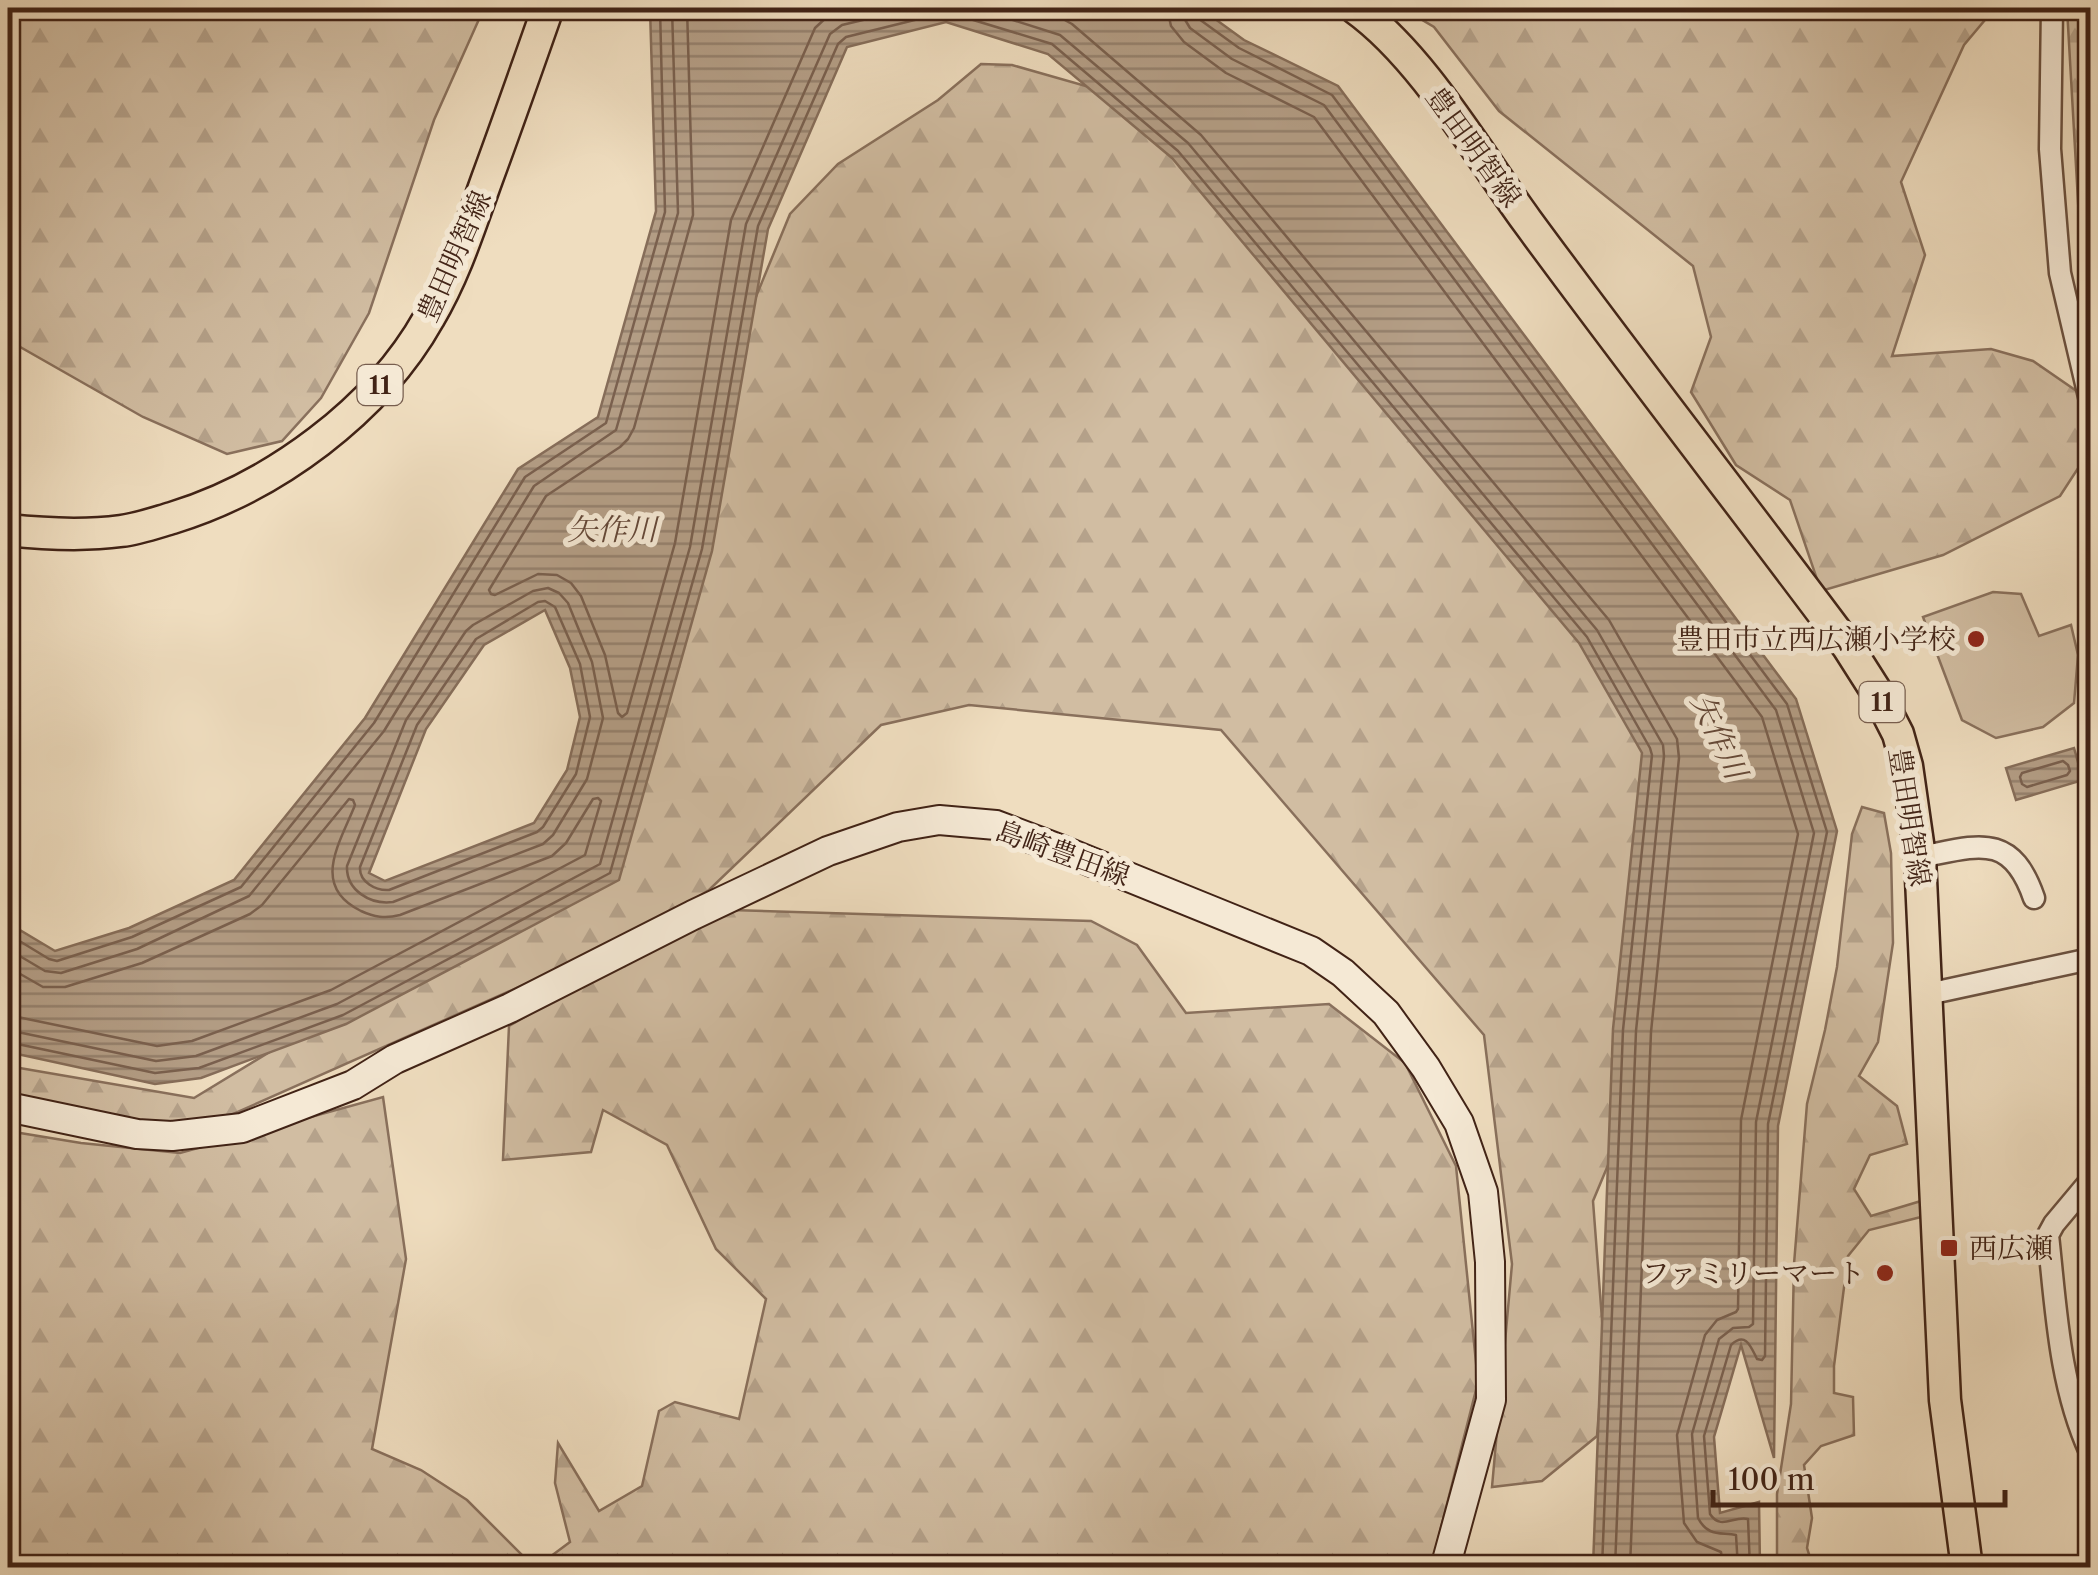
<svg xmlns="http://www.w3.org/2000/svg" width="2098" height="1575" font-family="'Libre Caslon Text','Noto Serif JP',serif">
	<defs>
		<pattern id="forest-firs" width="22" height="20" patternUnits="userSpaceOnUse" patternTransform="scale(2.5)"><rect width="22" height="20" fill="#d1bda2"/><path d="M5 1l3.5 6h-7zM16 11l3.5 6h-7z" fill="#b5a28b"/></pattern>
		<pattern id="water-rules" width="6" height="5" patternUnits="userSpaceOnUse" patternTransform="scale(2.5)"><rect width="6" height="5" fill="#b49e86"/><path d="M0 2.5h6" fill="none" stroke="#94806d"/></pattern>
	</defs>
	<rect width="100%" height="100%" fill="#efddbf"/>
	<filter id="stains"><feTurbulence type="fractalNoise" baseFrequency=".002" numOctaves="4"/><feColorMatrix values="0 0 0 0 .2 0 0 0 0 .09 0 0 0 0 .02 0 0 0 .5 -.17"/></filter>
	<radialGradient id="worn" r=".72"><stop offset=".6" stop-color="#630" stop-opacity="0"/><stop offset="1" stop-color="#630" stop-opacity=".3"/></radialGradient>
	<path fill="#d1bda2" stroke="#89705c" stroke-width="2.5" d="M 1993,592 L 2021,594 L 2039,636 L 2071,625 L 2078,655 L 2074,703 L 2043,727 L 1996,738 L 1962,720 L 1923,617 Z"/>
	<g fill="url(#forest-firs)" stroke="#89705c" stroke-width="2.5">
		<path d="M 8,8 L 484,8 L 434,120 L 369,313 L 321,398 L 282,441 L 227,454 L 143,417 L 8,340 Z"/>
		<path d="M 1402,8 L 1995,8 L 1964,45 L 1901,182 L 1925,255 L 1892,356 L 1991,349 L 2033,361 L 2078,392 L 2088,453 L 2060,496 L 1943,555 L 1821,591 L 1790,500 L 1736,465 L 1691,392 L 1711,337 L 1693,266 L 1499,111 L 1434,27 Z"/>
		<path d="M 2067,8 L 2090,8 L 2090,279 L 2082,271 Z"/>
		<path d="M 981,64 L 1012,65 L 1121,96 L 1542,574 L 1673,776 L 1629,1115 L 1593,1201 L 1604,1346 L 1597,1436 L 1542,1481 L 1492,1487 L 1512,1264 L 1484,1035 L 1221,730 L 969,705 L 881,725 L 709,890 L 638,934 L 197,1130 L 8,1097 L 8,1066 L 194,1098 L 363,995 L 594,887 L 732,355 L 790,214 L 838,164 L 938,100 Z"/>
		<path d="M 1862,807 L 1884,813 L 1891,853 L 1893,943 L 1878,1042 L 1859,1076 L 1897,1106 L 1907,1144 L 1870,1155 L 1854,1189 L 1871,1216 L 1921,1201 L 1921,1217 L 1869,1230 L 1848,1256 L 1834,1366 L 1834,1393 L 1853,1397 L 1854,1435 L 1821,1446 L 1804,1465 L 1812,1518 L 1807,1548 L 1813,1567 L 1777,1567 L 1777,1494 L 1791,1404 L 1794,1264 L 1807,1104 L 1825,1030 L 1837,967 L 1852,834 Z"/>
		<path d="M 731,910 L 1091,921 L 1137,945 L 1186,1013 L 1329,1004 L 1405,1063 L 1456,1166 L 1478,1382 L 1431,1567 L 535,1568 L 570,1542 L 555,1483 L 558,1443 L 599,1511 L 642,1486 L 659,1411 L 675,1402 L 739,1419 L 766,1299 L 716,1249 L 667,1145 L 603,1110 L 591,1152 L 503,1160 L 509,1026 L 631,956 Z"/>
		<path d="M 383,1097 L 406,1259 L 372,1449 L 421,1470 L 467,1500 L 534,1567 L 8,1567 L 8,1131 L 81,1143 L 180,1153 Z"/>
	</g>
	<g fill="url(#water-rules)" stroke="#866d59" stroke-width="2.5" fill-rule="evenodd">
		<path d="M 650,8 L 1200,8 L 1244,40 L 1338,86 L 1796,699 L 1837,831 L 1778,1126 L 1774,1458 L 1741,1345 L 1714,1437 L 1720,1513 L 1759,1502 L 1760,1567 L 1593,1567 L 1613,1029 L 1642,753 L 1579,643 L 1172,158 L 1048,54 L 946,22 L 847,47 L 768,229 L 712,551 L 619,880 L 346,1024 L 201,1078 L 155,1084 L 8,1052 L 8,923 L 55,951 L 129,928 L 234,880 L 365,718 L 518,469 L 598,417 L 656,211 ZM 545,610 L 570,668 L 580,717 L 567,770 L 534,823 L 385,881 L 369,873 L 426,729 L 484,645 Z"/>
		<path d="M 2074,748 L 2083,780 L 2016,800 L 2006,768 Z"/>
	</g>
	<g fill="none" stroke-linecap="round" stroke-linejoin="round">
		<g stroke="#7a604e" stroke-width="2.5">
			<path d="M 687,8 L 693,215 L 634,428 L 628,439 L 620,447 L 546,496 L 489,590 L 491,594 L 495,595 L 538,574 L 557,575 L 571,583 L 581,596 L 605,655 L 618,713 L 622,717 L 627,713 L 675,543 L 731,220 L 815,28 L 830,14 L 851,8"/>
			<path d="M 975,8 L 1060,35 L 1188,143 L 1597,630 L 1663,745 L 1664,756 L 1636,1031 L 1615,1568"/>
			<path d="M 1026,8 L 1061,18 L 1072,24 L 1201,135 L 1609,620 L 1677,739 L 1679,758 L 1651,1032 L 1630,1568"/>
			<path d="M 1167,8 L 1171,26 L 1184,42 L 1226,73 L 1314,117 L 1762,717 L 1798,834 L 1741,1120 L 1738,1309 L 1736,1312 L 1717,1320 L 1705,1335 L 1677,1435 L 1684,1523 L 1697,1542 L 1721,1552 L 1723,1568"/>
			<path d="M 1183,8 L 1184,18 L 1190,28 L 1232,59 L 1324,105 L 1776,710 L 1814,833 L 1756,1122 L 1753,1324 L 1749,1327 L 1733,1328 L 1719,1339 L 1692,1434 L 1698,1518 C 1708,1537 1720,1532 1736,1535 L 1738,1568"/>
			<path d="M 1195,8 L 1199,19 L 1239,48 L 1332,95 L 1787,704 L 1827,832 L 1768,1124 L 1765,1356 L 1762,1360 L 1757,1359 C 1751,1347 1746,1331 1731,1345 L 1704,1436 L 1710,1514 C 1721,1531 1734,1515 1748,1519 L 1750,1568"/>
			<path d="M 548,588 L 559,593 L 568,603 L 592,662 L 603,718 L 587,779 L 553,835 L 543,844 L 393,902 C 370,905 346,890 347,866 L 406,720 L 466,631 L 473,625 L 533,591 Z"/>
			<path d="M 545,601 L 555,607 L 580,664 L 590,717 L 576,774 L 543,827 L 537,832 L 389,890 C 376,891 359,882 360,867 L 417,725 L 476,639 L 538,602 Z"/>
			<path d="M 2063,761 L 2068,765 L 2070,771 L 2067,775 L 2027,787 L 2022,784 L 2020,777 L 2022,773 Z"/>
			<path d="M 8,934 L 49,959 L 57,961 L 132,937 L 241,887 L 374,723 L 525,477 L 606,423 L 665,212 L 660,8"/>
			<path d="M 8,949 L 45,971 L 61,973 L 137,949 L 249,896 L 384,731 L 534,486 L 616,430 L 678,213 L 672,8"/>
			<path d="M 8,967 L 43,987 L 65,987 L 142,963 L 250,914 L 262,905 L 349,799 L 353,800 L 355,805 C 340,843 310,886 361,911 C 374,917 385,919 400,915 L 552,856 L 566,843 L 593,799 L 598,798 L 601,801 L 585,855 L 331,990 L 192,1041 L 157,1046 L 8,1015"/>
			<path d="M 8,1030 L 156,1061 L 196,1056 L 337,1004 L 600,864 L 690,547 L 746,224 L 830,34 L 842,25 L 913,8"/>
			<path d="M 8,1042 L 155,1073 L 199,1068 L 343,1015 L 610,873 L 702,549 L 758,226 L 838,44 L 846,37 L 947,12 L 1052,44 L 1178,151 L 1587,637 L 1650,748 L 1652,755 L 1623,1030 L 1602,1568"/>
		</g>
		<g stroke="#6c5240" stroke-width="25">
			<g id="minor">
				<path d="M 2052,8 L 2050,149 L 2060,273 L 2090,401"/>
				<path d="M 1920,857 C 1977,846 2011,831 2034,898"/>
				<path d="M 1928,994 L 2090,959"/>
				<path d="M 2090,1181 L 2054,1224 L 2048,1235 C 2056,1308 2059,1384 2090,1452"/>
			</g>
		</g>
		<g stroke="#412316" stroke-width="32">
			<path id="secondary" d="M 8,1107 L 137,1134 L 172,1136 L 242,1128 L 353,1085 L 395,1059 L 510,1008 L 693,915 L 828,851 L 898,827 L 939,820 L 996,825 L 1062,850 L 1311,951 L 1343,973 L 1386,1013 L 1426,1068 L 1459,1123 L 1483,1192 L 1490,1262 L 1491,1400 L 1445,1568"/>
		</g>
		<g stroke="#412316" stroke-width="35">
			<g id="primary">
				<path d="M 1355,8 C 1422,56 1478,154 1527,221 C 1632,364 1742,505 1848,647 L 1876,691 L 1898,734 L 1907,766 L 1920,857 L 1945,1400 L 1967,1568"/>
				<path d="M 8,530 C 45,534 84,536 121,531 C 138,529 155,523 172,518 C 273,487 377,411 429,318 C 455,274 470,226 487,179 C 508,122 528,65 548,8"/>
			</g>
		</g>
		<use href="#minor" stroke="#f5e9d5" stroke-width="20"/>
		<use href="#secondary" stroke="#f5e9d5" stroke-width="28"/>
		<use href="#primary" stroke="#efddbf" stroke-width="30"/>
	</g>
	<g fill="#8f2418" stroke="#f5e9d5" stroke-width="4">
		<circle cx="1976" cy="639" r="10"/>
		<rect x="1939" y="1238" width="20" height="20" rx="5"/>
		<circle cx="1885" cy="1273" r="10"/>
	</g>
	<g text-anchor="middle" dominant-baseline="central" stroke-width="10" stroke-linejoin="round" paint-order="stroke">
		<g fill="#f5e9d5" stroke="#775e4f" stroke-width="2.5">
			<rect x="357.5" y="365" width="45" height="40" rx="8"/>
			<rect x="1859.5" y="682" width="45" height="40" rx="8"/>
		</g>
		<g font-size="25" font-weight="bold" fill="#412316">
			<text x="380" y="385">11</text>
			<text x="1882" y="702">11</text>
		</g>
		<g font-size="28" fill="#412316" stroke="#f5e9d5">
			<text transform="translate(1474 147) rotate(54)">豊田明智線</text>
			<text transform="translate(454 256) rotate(-66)">豊田明智線</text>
			<text transform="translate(1910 817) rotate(81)">豊田明智線</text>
			<text transform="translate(1063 853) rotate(20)">島崎豊田線</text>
		</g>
		<g font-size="28" fill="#412316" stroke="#f5e9d5" text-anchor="end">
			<text x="1956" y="639">豊田市立西広瀬小学校</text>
			<text x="1969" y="1248" text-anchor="start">西広瀬</text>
			<text x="1865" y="1273">ファミリーマート</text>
		</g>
		<g font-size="30" font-style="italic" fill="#644838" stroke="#f5e9d5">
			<text x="612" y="529">矢作川</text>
			<text transform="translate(1719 736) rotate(65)">矢作川</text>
		</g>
	</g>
	<rect width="2098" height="1575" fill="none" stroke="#efddbf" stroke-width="40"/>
	<rect x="10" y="10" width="2078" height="1555" fill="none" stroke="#412316" stroke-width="5"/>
	<rect x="20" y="20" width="2058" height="1535" fill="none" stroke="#412316" stroke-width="2.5"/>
	<path d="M1713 1490v15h292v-15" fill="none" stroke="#412316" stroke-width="5"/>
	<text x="1728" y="1490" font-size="30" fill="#412316" stroke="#f5e9d5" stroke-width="8" paint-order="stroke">100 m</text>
	<rect width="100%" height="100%" filter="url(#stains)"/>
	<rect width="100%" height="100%" fill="url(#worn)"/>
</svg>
